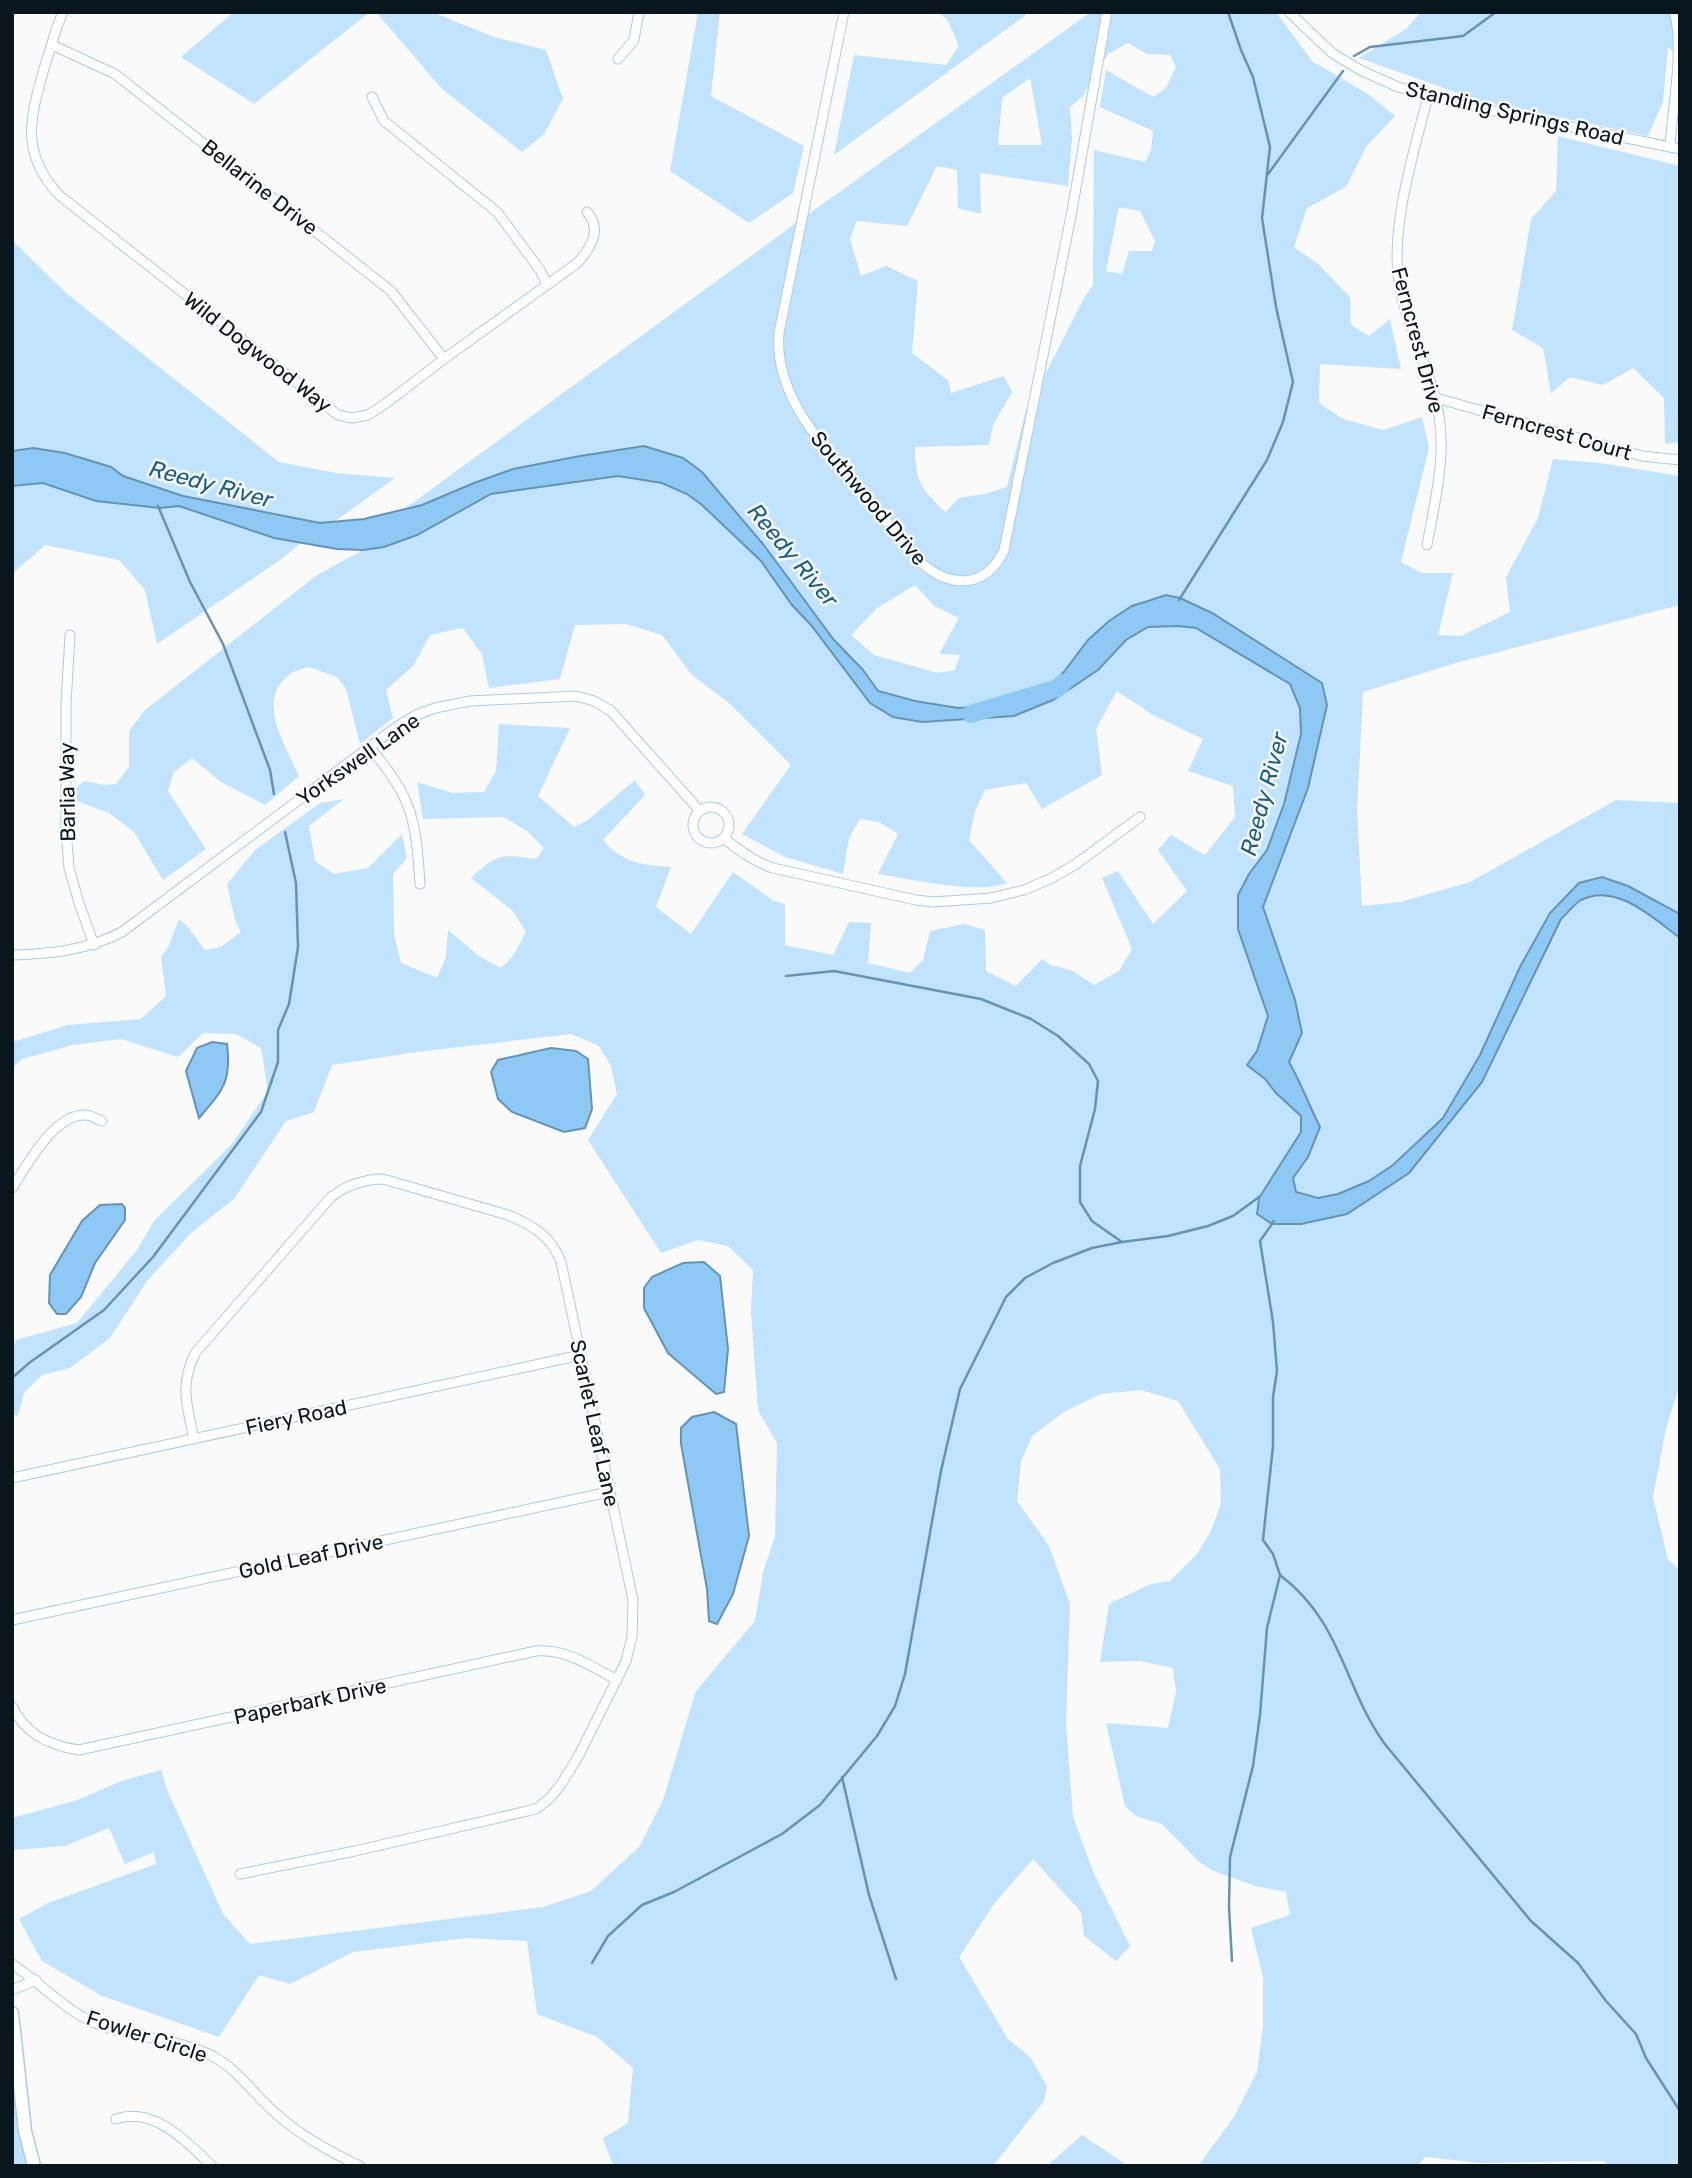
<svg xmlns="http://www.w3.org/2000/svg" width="1692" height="2178" font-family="Rubik,sans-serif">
	<rect width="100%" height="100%" fill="#fafafa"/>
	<g fill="#c1e3fd" fill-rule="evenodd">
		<path d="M 234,12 L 370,12 L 254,104 L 181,57 Z"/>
		<path d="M 376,12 L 432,12 L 494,37 L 546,50 L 563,99 L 544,134 L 522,152 L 442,89 Z"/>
		<path d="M 698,12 L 720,12 L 711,96 L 804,146 L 793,193 L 749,223 L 670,171 Z"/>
		<path d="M 937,12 L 1030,12 L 834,155 L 854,55 L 946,65 L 959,46 L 947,19 Z"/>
		<path d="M 1091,12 L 1276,12 L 1312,61 L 1368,94 L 1395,116 L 1366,147 L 1346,187 L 1307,208 L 1294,247 L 1318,264 L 1350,297 L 1351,325 L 1369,336 L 1390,319 L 1401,369 L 1320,364 L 1319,403 L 1343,419 L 1383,430 L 1422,417 L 1429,448 L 1401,562 L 1422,573 L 1453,573 L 1438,635 L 1461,636 L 1510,612 L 1506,577 L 1538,518 L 1553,459 L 1600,463 L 1680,476 L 1680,605 L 1459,662 L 1363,692 L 1357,811 L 1362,906 L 1400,902 L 1470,882 L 1616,800 L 1680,803 L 1680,914 L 1628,886 L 1602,877 L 1579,883 L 1550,913 L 1520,967 L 1480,1055 L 1443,1118 L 1393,1165 L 1369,1181 L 1338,1194 L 1318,1198 L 1296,1192 L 1293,1178 L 1308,1157 L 1320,1127 C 1309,1105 1301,1083 1288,1062 L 1302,1033 L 1295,1000 L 1263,907 L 1308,788 L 1327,705 L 1322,683 L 1212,613 L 1180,598 L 1148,599 L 1132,606 L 1109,621 L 1088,640 L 1063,673 L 1043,692 L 1021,704 L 958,708 L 915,701 L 878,691 L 863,670 L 834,640 L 763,544 L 721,493 L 665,451 L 644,446 L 580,456 L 513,469 L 474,483 L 422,505 L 403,510 L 792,226 ZM 1128,43 L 1147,54 L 1170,55 L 1176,67 L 1166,88 L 1153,97 L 1106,70 L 1100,107 L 1153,131 L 1151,151 L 1145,162 L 1094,150 L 1093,285 L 1083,300 L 1025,414 L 1007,487 L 985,494 L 959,498 L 945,512 C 921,488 915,481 915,447 L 989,445 L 993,425 L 1012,392 L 1004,376 L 951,393 L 949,381 L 912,353 L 918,281 L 886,266 L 861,276 L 850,239 L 857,221 L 907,226 L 937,166 L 957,170 L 958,208 L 981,214 L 980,173 L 1068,186 L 1072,139 L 1070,107 L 1083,96 L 1108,54 ZM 1030,78 L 1042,145 L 998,145 L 1002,98 ZM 1119,207 L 1140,211 L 1155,241 L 1152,251 L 1129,251 L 1122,274 L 1106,271 ZM 915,585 L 934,606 L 959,618 L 939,654 L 960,655 L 955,670 L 938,673 L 874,655 L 851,635 L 877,608 Z"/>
		<path d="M 1421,12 L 1680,12 L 1680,55 L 1668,48 L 1663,102 L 1648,136 L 1481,101 L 1359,58 L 1406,29 Z"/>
		<path d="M 1558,136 L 1680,166 L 1680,442 L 1665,444 L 1664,398 L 1633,368 L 1603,385 L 1570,377 L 1551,393 L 1543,348 L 1512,330 L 1531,219 L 1556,191 Z"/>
		<path d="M 12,240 L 66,293 L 279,462 L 336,473 L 395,478 L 334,522 L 320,523 L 183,496 L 123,476 L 111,467 L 33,448 L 12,451 Z"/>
		<path d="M 618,476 L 662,483 L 687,494 L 702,505 L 761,561 L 792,605 L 893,717 L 922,722 L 1014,716 L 1098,670 L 1126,640 L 1148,627 L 1178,626 L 1196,628 L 1290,684 L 1300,708 L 1301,734 L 1284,804 L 1267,850 L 1249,874 L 1238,895 L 1238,929 L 1268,1016 L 1257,1051 L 1247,1065 L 1265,1079 L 1276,1093 L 1301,1116 L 1301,1132 L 1258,1198 L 1272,1224 L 1409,1173 L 1482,1082 L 1561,919 C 1567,913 1574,904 1581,900 C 1616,882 1654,918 1680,938 L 1680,1385 L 1666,1428 L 1653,1497 L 1668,1560 L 1680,1570 L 1680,2166 L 1611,2166 L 1603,2161 L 1479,2163 L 1425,2157 L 1417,2166 L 1198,2166 L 1234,2117 L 1257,2072 L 1263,2026 L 1263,1978 L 1251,1928 L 1290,1915 L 1286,1892 L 1256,1886 L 1213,1871 L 1198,1861 L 1162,1824 L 1136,1816 L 1125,1806 L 1106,1723 L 1168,1728 L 1176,1692 L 1173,1668 L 1140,1661 L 1100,1662 L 1109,1604 L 1151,1584 L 1170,1581 L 1197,1554 L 1211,1531 L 1221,1504 L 1220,1469 L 1178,1401 L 1141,1390 L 1101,1394 L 1064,1412 L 1032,1436 L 1021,1462 L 1017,1501 L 1049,1546 L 1070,1604 L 1066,1724 L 1073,1817 L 1094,1874 L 1130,1946 L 1116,1961 L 1084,1936 L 1081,1912 L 1033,1859 L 994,1904 L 959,1957 L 1008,2039 L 1030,2057 L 1047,2086 L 1044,2101 L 993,2166 L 613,2166 L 603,2138 L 628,2123 L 633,2068 L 597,2037 L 537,2014 L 527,1941 L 467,1938 L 353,1952 L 290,1984 L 259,1975 L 219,2037 L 102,1996 L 42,1961 L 19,1919 L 48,1903 L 156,1864 L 154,1852 L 125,1864 L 109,1828 L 65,1846 L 12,1850 L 12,1818 L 78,1800 L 121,1781 L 161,1770 L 168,1792 L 223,1914 L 250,1944 L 543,1907 L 591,1891 L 639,1847 L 663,1800 L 696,1691 L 755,1621 L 763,1573 L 775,1536 L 777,1443 L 758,1410 L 751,1312 L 753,1270 L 728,1246 L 698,1240 L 661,1253 L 588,1140 L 617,1094 L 611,1066 L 599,1046 L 571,1034 L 417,1052 L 332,1065 L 314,1112 L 286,1121 L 234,1199 L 191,1233 L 147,1281 L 110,1338 L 70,1368 L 42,1375 L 24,1393 L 18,1416 L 12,1414 L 12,1351 L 16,1340 L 77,1323 L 137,1250 L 154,1221 L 232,1144 L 268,1091 L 261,1048 L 236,1034 L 203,1033 L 178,1057 L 121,1039 L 73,1045 L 22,1059 L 12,1068 L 12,1039 L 16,1041 L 68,1025 L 141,1019 L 166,996 L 161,957 L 169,946 L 179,919 L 187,926 L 205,950 L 221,947 L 241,932 L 235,920 L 227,884 L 255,850 L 320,803 L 344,799 L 309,826 L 315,861 L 334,874 L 368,868 L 402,834 L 407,858 L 393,874 L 394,934 L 401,963 L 437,978 L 446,957 L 448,930 L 479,956 L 501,968 L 513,956 L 526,932 L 513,911 L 471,878 C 497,853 502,854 536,859 L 544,848 L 527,831 L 504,817 L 423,819 L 417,782 L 453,793 L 484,792 L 496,771 L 499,724 L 570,728 L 538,796 L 574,827 L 588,820 L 635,780 L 645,795 L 603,840 C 622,863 643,865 671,867 L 656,907 L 691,934 L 733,872 L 774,901 L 785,904 L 785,945 L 833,955 L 849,922 L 871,923 L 868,963 L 910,973 L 923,960 L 930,931 L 964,924 L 985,930 L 986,971 L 1016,986 L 1042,959 L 1050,965 L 1071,970 L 1094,985 L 1119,971 L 1132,949 L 1102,878 L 1118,871 L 1153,924 L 1187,891 L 1158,850 L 1171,835 L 1205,855 L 1235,817 L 1233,786 L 1188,771 L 1203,739 L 1153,715 L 1117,691 L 1096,729 L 1102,775 L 1042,809 L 1026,783 L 985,790 L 975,811 L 969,840 L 1007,883 C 977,895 911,879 878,874 L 898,834 L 879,822 L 860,819 L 849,838 L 843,874 L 785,857 L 742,834 L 791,765 L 729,703 L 692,675 L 662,635 L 626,624 L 575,625 L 560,679 L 489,688 L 482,654 L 463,628 L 430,635 L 413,666 L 386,690 L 393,718 L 360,744 L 346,689 L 337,677 L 309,667 C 303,669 294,671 289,675 C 255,701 286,746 299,776 L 265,805 L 221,782 L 192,758 L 174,772 L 168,791 L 206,849 L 163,880 L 134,832 L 109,813 L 77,801 L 77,787 L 84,781 L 104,785 L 116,784 L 129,767 L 129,731 L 145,710 L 317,575 L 363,550 L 384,547 L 491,494 Z"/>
		<path d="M 43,483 L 96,501 L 160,508 L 179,506 L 274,538 L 301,543 L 280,560 L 157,644 L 145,590 L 119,560 L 45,545 L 12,574 L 12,486 Z"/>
		<path d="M 12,2086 L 19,2135 L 27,2166 L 12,2166 Z"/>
		<path d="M 1082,2135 L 1128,2166 L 1047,2166 Z"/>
	</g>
	<g fill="#8dc9f4" stroke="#6693b4" stroke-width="2">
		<path d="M 644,446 L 683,458 L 702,472 L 763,544 L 834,640 L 863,670 L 878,691 L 915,701 L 958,708 L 1021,704 L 1043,692 L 1063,673 L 1088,640 L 1109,621 L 1132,606 L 1166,595 L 1180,598 L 1212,613 L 1322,683 L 1327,705 L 1308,788 L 1263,907 L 1295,1000 L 1302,1033 L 1289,1062 C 1301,1083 1309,1105 1320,1127 L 1308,1157 L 1293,1178 L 1296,1192 L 1318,1198 L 1338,1194 L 1369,1181 L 1393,1165 L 1443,1118 L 1480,1055 L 1520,967 L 1550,913 L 1579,883 L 1602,877 L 1628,886 L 1680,914 L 1680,938 C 1653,918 1616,882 1581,900 C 1574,904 1567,914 1561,919 L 1482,1082 L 1409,1173 L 1347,1214 L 1301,1224 L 1272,1224 L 1257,1214 L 1259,1198 L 1301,1132 L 1301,1116 L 1276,1093 L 1265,1079 L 1247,1065 L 1257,1051 L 1268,1016 L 1238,929 L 1238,895 L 1249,874 L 1267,850 L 1284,804 L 1301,734 L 1300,708 L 1290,684 L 1196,628 L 1178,626 L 1148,627 L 1126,640 L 1098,670 L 1053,700 L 1014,716 L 922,722 L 893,717 L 870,703 L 811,625 L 792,605 L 761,561 L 702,505 L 687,494 L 662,483 L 618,476 L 491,494 L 417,535 L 384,547 L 363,550 L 337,549 L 274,538 L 179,506 L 160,508 L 96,501 L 43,483 L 12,486 L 12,451 L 33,448 L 65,453 L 111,467 L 123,476 L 183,496 L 320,523 L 364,519 L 422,505 L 474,483 L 513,469 L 580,456 Z"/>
		<path d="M 212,1042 L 227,1044 C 232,1082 222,1091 199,1118 L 186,1071 L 197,1048 Z"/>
		<path d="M 551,1048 L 576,1051 L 588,1059 L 592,1109 L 585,1128 L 564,1132 L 512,1112 L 498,1099 L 491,1072 L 498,1060 Z"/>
		<path d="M 122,1204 L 125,1208 L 125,1220 L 95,1263 L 81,1297 L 66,1314 L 57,1314 L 49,1303 L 50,1275 L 82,1221 L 100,1205 Z"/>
		<path d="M 704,1262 L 720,1276 L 728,1349 L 724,1392 L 716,1394 L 668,1353 L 644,1308 L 644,1288 L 652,1277 L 683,1263 Z"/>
		<path d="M 714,1412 L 736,1424 L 749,1536 L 733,1594 L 717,1624 L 709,1621 L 707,1589 L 681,1444 L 681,1428 L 692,1417 Z"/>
	</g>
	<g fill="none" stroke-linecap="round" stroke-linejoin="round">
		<g stroke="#6693b4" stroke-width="2.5">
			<path d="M 1354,56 L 1370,47 L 1463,36 L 1496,12"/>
			<path d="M 1268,174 L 1343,71"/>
			<path d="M 158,506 L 190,582 L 223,644 L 270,770 L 274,794"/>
			<path d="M 1179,600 L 1267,460 L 1283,422 L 1293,382 L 1276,307 L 1262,218 L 1270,147 L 1253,77 L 1241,50 L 1228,12"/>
			<path d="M 786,976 L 834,971 L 981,999 L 1031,1019 L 1058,1036 L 1089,1064 L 1098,1081 L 1095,1109 L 1080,1166 L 1080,1202 L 1092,1221 L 1122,1242"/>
			<path d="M 12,1378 L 29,1363 L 104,1310 L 153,1257 L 261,1112 L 278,1062 L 278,1030 L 289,1004 L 298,947 L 296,883 L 285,832"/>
			<path d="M 1280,1575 C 1342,1622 1343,1685 1384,1743 L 1531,1921 L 1578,1963 L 1606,2001 L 1636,2034 L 1646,2058 L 1680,2111"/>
			<path d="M 842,1777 L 869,1895 L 896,1979"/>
			<path d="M 1232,1961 L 1229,1907 L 1230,1857 L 1253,1766 L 1260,1715 L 1267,1628 L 1280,1575 L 1273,1554 L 1263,1540 L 1273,1446 L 1273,1397 L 1277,1371 L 1273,1322 L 1260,1241 L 1274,1221"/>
			<path d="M 592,1963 L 608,1936 L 642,1905 L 674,1892 L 782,1834 L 820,1805 L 877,1736 L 895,1706 L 905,1674 L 941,1471 L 960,1389 L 1006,1297 L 1025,1278 L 1053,1263 L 1092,1248 L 1122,1242 L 1168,1236 L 1208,1226 L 1233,1216 L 1259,1197"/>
		</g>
		<path stroke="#8dc9f4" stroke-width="18" d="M 971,714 L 1058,688 L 1063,683"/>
		<g stroke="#abcbe3" stroke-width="11">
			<g id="minor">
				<path d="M 63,12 C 55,30 50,50 44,69 C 30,118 20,153 59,195 L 338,415 L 352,418 L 368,415 L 385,404 L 444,359 L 576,264 C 590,250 603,230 587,212"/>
				<path d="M 844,12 L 779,333 C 774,397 823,445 861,491 C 882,515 902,541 924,565 C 953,589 987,587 1004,550 L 1071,216 L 1107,12"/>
				<path d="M 1289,12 L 1332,53 L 1362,71 L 1398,87 L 1465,105 L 1680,149"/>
				<path d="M 52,45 L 115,74 L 391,291 L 444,359"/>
				<path d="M 618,59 L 634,40 L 639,12"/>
				<path d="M 372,97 L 384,121 L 497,212 L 540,270 L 547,284"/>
				<path d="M 1670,147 C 1672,109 1685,47 1674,12"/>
				<path d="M 1436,398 L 1642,456 L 1680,460"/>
				<path d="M 1427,545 C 1436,496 1449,446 1435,397 C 1424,356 1402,316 1398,274 C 1392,220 1415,149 1428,96"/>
				<path d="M 70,635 L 66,704 L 66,830 L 69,868 L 79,903 L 94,945"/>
				<path d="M 370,748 C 413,797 416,821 420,884"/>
				<circle cx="711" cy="825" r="18"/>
				<path d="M 724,838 C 739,851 753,861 773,868 L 916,900 L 933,902 L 991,898 L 1024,890 L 1052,878 L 1076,864 L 1140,817"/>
				<path d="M 12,955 C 52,954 87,950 122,932 L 395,728 L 414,716 L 435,708 L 470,701 L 576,696 L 594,701 L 611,711 L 700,811"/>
				<path d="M 12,1188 C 27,1166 54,1113 86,1115 C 90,1115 97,1119 102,1121"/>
				<path d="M 194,1439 C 187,1405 179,1384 196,1352 L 331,1197 C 347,1185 363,1179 383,1179 L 508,1215 C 532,1225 551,1236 561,1262 L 633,1600 L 632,1637 L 626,1661 L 579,1755 L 562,1783 L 550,1798 L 536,1809 L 355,1851 L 240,1874"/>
				<path d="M 12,1478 L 581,1355"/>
				<path d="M 12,1620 L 609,1492"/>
				<path d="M 12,1706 C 24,1733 50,1746 79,1750 L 536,1651 C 567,1649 591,1666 617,1680"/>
				<path d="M 12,1964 C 41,1983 67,2013 100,2025 C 137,2039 179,2038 214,2057 C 238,2070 253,2093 273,2111 C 298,2134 330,2152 360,2166"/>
				<path d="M 12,1990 L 36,1980"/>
				<path d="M 116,2119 C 154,2106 187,2142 212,2166"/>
			</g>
		</g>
		<g stroke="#abcbe3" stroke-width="15">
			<path id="secondary" d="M 12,2013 L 25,2131 L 34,2166"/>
		</g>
		<use href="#minor" stroke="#fff" stroke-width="9"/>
		<use href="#secondary" stroke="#fff" stroke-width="12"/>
	</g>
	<g text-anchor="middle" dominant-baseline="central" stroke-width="5" stroke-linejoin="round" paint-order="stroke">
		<g font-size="21" fill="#0a161e" stroke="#fafafa">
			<text transform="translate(1515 113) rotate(13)">Standing Springs Road</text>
			<text transform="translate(260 187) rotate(38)">Bellarine Drive</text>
			<text transform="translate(1418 340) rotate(75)">Ferncrest Drive</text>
			<text transform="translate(258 352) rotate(38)">Wild Dogwood Way</text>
			<text transform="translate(1557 432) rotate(16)">Ferncrest Court</text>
			<text transform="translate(869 498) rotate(50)">Southwood Drive</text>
			<text transform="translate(358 759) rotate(-35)">Yorkswell Lane</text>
			<text transform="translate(67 792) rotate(-91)">Barlia Way</text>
			<text transform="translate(296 1417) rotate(-12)">Fiery Road</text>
			<text transform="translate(595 1423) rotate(78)">Scarlet Leaf Lane</text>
			<text transform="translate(311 1556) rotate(-12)">Gold Leaf Drive</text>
			<text transform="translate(310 1701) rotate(-12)">Paperbark Drive</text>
			<text transform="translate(147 2036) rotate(18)">Fowler Circle</text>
		</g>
		<g font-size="23" font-style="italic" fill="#195e87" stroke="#fafafa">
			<text transform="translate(211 484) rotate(15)">Reedy River</text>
			<text transform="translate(793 555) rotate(50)">Reedy River</text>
			<text transform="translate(1264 794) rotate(-75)">Reedy River</text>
		</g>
	</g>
	<rect width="1692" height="2178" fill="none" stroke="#0a161e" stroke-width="28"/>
</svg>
